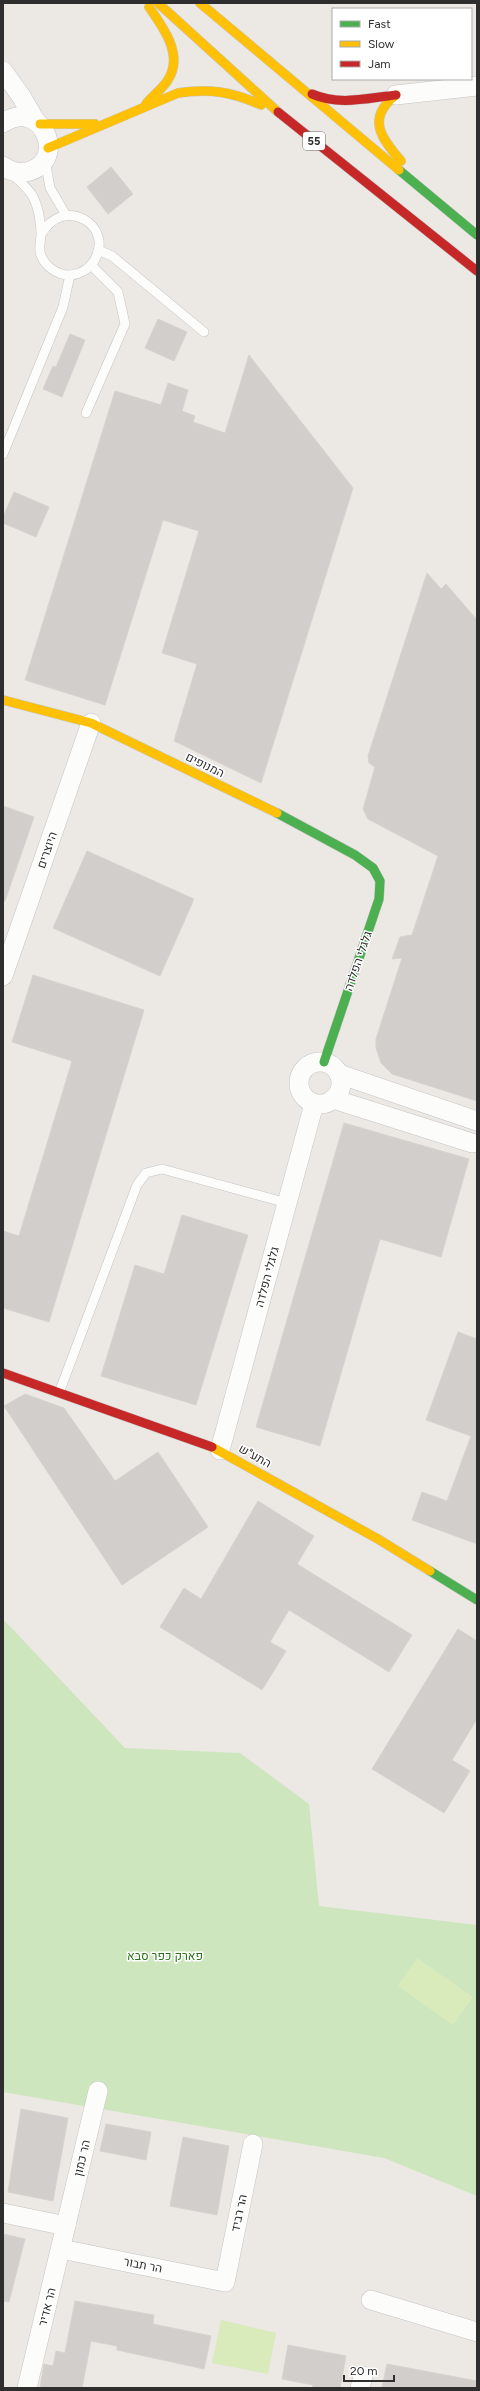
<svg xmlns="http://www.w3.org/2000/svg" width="480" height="2391" font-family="Figtree,Heebo,sans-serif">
	<rect width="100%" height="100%" fill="#ece8e4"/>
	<path fill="#cee6be" d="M 3,1619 L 125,1748 L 240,1753 L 309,1804 L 319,1906 L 477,1925 L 477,2196 L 384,2158 L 3,2092 Z"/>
	<g fill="#d9eabb">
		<path d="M 417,1958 L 473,1997 L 453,2025 L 398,1986 Z"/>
		<path d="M 221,2320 L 276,2333 L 268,2374 L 212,2363 Z"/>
	</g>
	<g fill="#d1cecb" stroke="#d7d4d0">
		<path d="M 111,167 L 133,194 L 108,214 L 87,187 Z"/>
		<path d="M 158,319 L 187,332 L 174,361 L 145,348 Z"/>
		<path d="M 70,334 L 85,340 L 62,397 L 43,389 L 53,366 L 56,367 Z"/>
		<path d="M 249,355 L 353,488 L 261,783 L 174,741 L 197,664 L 162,653 L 199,531 L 163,520 L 105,705 L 25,680 L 115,391 L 161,405 L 168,383 L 188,390 L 182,411 L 195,416 L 193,422 L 225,433 Z"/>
		<path d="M 14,492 L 49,507 L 36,537 L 3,523 L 3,517 Z"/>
		<path d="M 427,573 L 441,589 L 446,584 L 477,620 L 477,1101 L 392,1074 L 381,1063 L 376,1048 L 376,1039 L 402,958 L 392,959 L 400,937 L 412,935 L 438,856 L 368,819 L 363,809 L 375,767 L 369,763 L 368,756 Z"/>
		<path d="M 3,806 L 34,817 L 5,901 L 3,901 Z"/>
		<path d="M 87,851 L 194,899 L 160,976 L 53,928 Z"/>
		<path d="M 33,975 L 144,1010 L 49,1322 L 3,1308 L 3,1231 L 19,1236 L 72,1061 L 12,1042 Z"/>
		<path d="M 344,1123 L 469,1159 L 441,1257 L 380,1239 L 320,1446 L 256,1427 Z"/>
		<path d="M 182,1215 L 248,1235 L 196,1405 L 101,1376 L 135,1265 L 164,1274 Z"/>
		<path d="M 458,1332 L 477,1339 L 477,1544 L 412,1520 L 422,1492 L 447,1501 L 471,1436 L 426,1420 Z"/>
		<path d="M 25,1394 L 64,1408 L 115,1481 L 158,1452 L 208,1527 L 122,1585 L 4,1406 Z"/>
		<path d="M 258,1501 L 314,1536 L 297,1564 L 412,1635 L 389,1672 L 289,1610 L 270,1642 L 286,1651 L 262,1690 L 160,1627 L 184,1588 L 201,1599 Z"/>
		<path d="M 458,1629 L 477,1641 L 477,1719 L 452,1760 L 470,1771 L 444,1813 L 372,1769 Z"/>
		<path d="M 21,2109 L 68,2118 L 53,2201 L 8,2192 Z"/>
		<path d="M 106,2124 L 151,2132 L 146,2160 L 100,2151 Z"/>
		<path d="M 183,2137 L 229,2146 L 217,2215 L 170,2206 Z"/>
		<path d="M 3,2234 L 25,2239 L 9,2302 L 3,2301 Z"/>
		<path d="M 75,2301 L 154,2315 L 153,2324 L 211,2336 L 204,2369 L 117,2350 L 117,2346 L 91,2341 L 82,2388 L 40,2388 L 44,2364 L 53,2366 L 56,2351 L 65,2353 Z"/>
		<path d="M 288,2345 L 346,2356 L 340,2388 L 312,2388 L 313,2385 L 282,2379 Z"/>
		<path d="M 387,2364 L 477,2381 L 476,2388 L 382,2388 Z"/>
	</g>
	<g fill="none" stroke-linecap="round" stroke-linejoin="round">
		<g stroke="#c5c4c5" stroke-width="10">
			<g id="lane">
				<path d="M 45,159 L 50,188 L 66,215"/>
				<path d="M 11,173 C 18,180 27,187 32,195 C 38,205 41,222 41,234 C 41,240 39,245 40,252 C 43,265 57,276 71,275 C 80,274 89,269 94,261 C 116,225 62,194 41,235"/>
				<path d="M 98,250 L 112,256 L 204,332"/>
				<path d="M 86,413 L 125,324 L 118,292 L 91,265"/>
				<path d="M 3,454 L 63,307 L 70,275"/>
				<path d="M 59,1393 L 137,1185 L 146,1173 L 162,1169 L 287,1203"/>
			</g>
		</g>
		<g stroke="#c5c4c5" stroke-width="20">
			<g id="street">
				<path d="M 3,71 L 21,96 L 35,120"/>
				<path d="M 396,95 L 477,86"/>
				<path d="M 3,123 C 41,97 68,159 30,171 C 20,174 11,172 3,166"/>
				<path d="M 3,976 L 91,723"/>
				<circle cx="320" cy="1083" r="21"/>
				<path d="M 339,1074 L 477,1121"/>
				<path d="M 333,1099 L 472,1143"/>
				<path d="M 220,1450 L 314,1104"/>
				<path d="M 3,2213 L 66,2226"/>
				<path d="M 61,2249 L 225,2282 L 253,2144"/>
				<path d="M 371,2300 L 477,2332"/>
				<path d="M 27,2388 L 98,2091"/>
				<path d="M 360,2388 L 363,2376"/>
			</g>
		</g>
		<g stroke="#c5c4c5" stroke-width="10">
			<g id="fast">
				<path d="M 399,170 L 477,235"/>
				<path d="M 277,813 L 355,855 L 373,868 L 380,881 L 379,899 L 324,1062"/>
				<path d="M 430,1571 L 477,1600"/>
			</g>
		</g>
		<g stroke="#c5c4c5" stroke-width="10">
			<g id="slow">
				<path d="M 158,3 L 278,112"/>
				<path d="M 200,3 L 399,170"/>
				<path d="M 396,95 C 366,118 381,138 401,161"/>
				<path d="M 146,104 C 153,95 164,88 169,78 C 183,54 163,27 149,7"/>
				<path d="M 40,124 L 95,124"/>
				<path d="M 48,148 L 178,93 C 209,88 233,92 261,105"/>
				<path d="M 3,700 L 91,723 L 277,813"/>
				<path d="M 212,1447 L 378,1539 L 430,1571"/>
			</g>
		</g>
		<g stroke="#c5c4c5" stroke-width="10">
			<g id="jam">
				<path d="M 312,94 C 340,106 367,98 396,95"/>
				<path d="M 278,112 L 477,271"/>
				<path d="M 3,1373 L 212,1447"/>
			</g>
		</g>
		<use href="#lane" stroke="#fcfcfb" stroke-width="9"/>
		<use href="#street" stroke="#fcfcfb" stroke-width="19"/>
		<use href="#fast" stroke="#4caf50" stroke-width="9"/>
		<use href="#slow" stroke="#ffc107" stroke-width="9"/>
		<use href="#jam" stroke="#c62828" stroke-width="9"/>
	</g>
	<g text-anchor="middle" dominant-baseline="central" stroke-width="3" stroke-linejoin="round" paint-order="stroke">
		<rect fill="#fff" stroke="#6d6d6d" stroke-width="1" x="303" y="132" width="22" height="18" rx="3"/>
		<g font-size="11" font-weight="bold" fill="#2e2e2e">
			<text x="314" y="141">55</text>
		</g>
		<g font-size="12" fill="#2e2e2e" stroke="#fff">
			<text transform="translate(205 765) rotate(26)">המנופים</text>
			<text transform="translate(47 850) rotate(-71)">היוצרים</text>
			<text transform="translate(358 961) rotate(-71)">גלגלי הפלדה</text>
			<text transform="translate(267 1277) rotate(-75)">גלגלי הפלדה</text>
			<text transform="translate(255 1456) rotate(29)">התע"ש</text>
			<text transform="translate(82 2158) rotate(-77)">הר כמון</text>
			<text transform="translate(239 2213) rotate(-78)">הר רביד</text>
			<text transform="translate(143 2265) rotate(11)">הר תבור</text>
			<text transform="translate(47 2307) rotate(-76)">הר אדיר</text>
		</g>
		<g font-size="12" fill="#2c6e1b" stroke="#fff">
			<text x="165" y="1956">פארק כפר סבא</text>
		</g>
	</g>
	<rect width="480" height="2391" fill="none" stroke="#2e2e2e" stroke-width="8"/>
	<rect x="332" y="8" width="140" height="72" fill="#ffffff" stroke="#ababab"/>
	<rect x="340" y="21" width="20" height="6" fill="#4caf50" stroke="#ababab"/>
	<text x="368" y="28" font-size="12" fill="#2e2e2e">Fast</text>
	<rect x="340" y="41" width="20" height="6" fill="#ffc107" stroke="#ababab"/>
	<text x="368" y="48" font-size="12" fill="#2e2e2e">Slow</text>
	<rect x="340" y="61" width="20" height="6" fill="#c62828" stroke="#ababab"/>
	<text x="368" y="68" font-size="12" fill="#2e2e2e">Jam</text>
	<path d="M344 2375v6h50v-6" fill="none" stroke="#2e2e2e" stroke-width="2"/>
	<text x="350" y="2375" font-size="12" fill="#2e2e2e" stroke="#ffffff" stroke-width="3" paint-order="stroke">20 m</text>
</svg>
